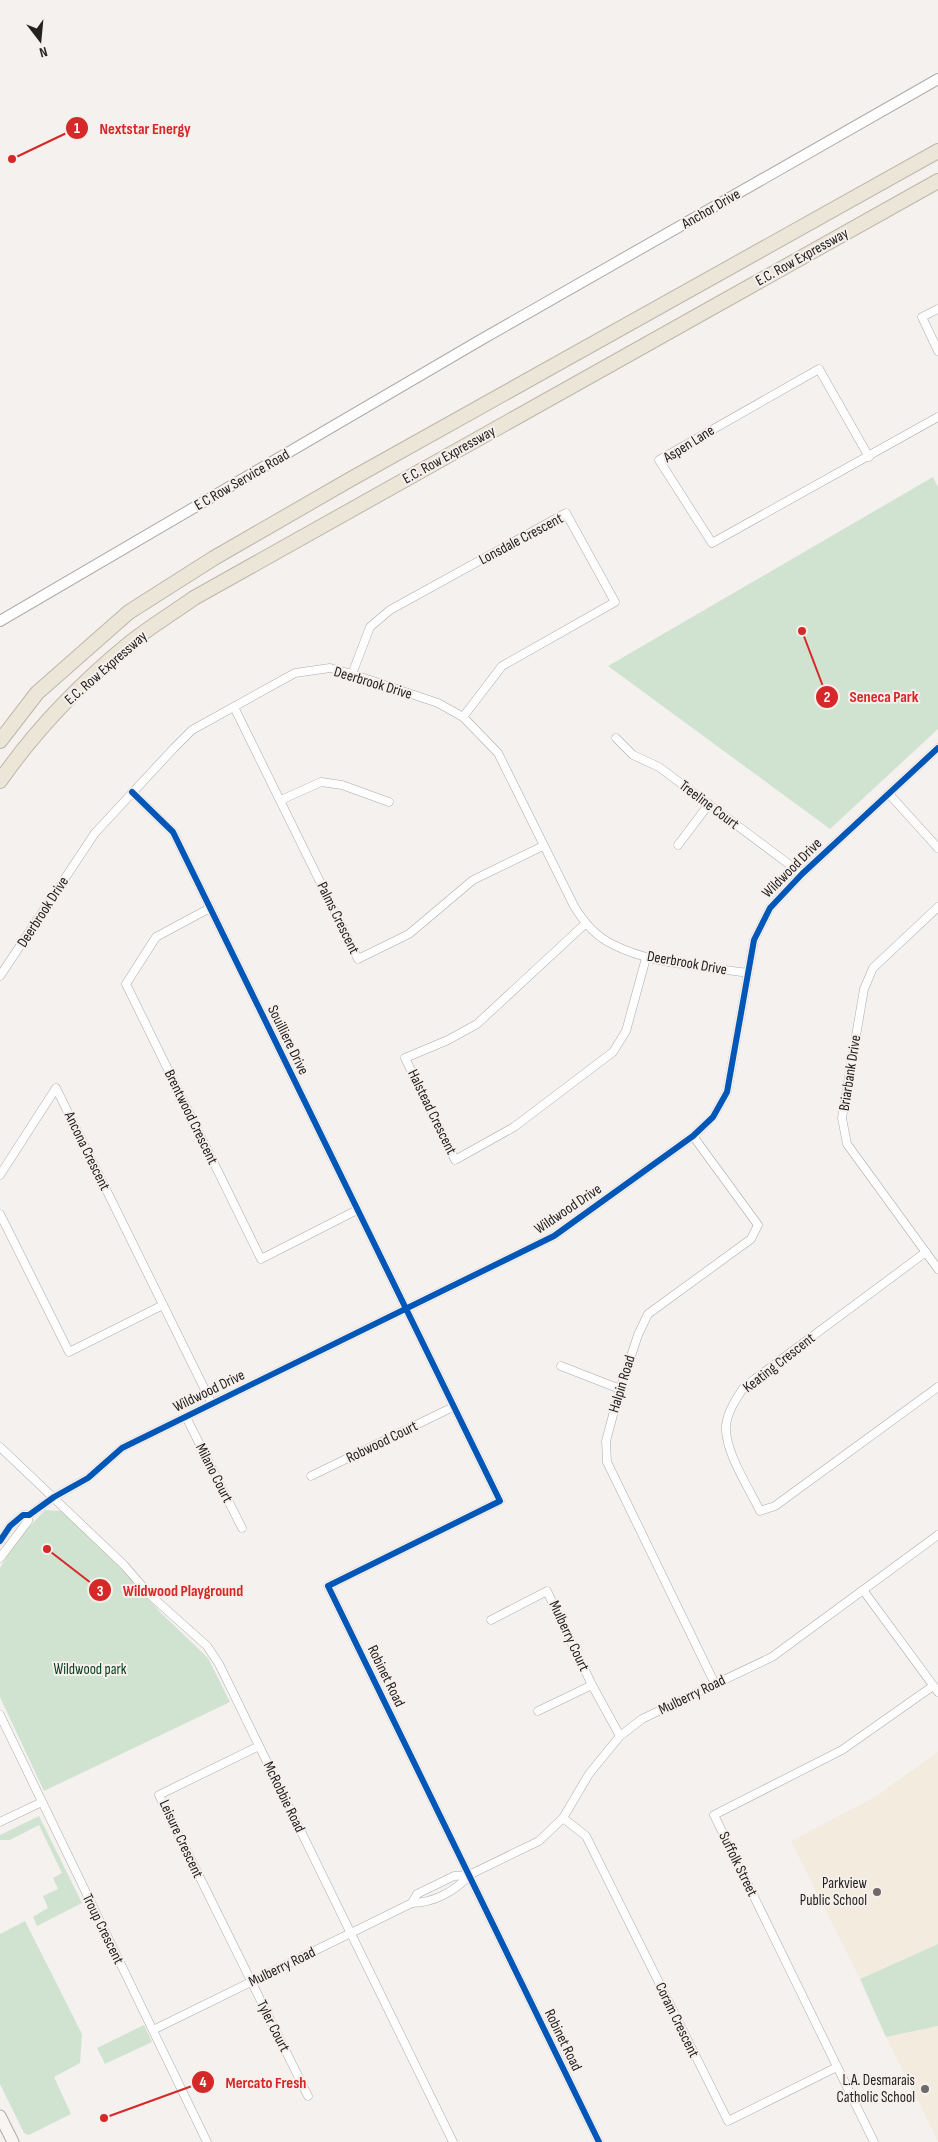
<svg xmlns="http://www.w3.org/2000/svg" width="938" height="2142" font-family="'Sofia Sans Condensed',sans-serif">
	<rect width="100%" height="100%" fill="#f4f1ef"/>
	<g fill="#f2ebde">
		<path d="M 938,1752 L 938,1944 L 860,1979 L 791,1841 L 875,1797 Z"/>
		<path d="M 938,2026 L 938,2141 L 886,2037 Z"/>
	</g>
	<g fill="#d0e3d1">
		<path d="M 933,477 L 938,487 L 938,729 L 830,829 L 608,666 Z"/>
		<path d="M 45,1510 L 62,1511 L 114,1561 L 161,1613 L 208,1658 L 230,1702 L 44,1791 L 0,1697 L 0,1568 L 16,1541 Z"/>
		<path d="M 39,1816 L 82,1903 L 37,1926 L 33,1917 L 48,1908 L 43,1896 L 58,1889 L 53,1878 L 62,1873 L 39,1825 L 10,1840 L 0,1840 L 0,1835 Z"/>
		<path d="M 25,1921 L 82,2034 L 80,2063 L 54,2077 L 71,2114 L 29,2135 L 24,2133 L 0,2084 L 0,1934 Z"/>
		<path d="M 938,1944 L 938,2026 L 886,2037 L 860,1979 Z"/>
		<path d="M 144,2025 L 152,2042 L 105,2064 L 97,2048 Z"/>
	</g>
	<g fill="none" stroke-linecap="round" stroke-linejoin="round">
		<g stroke="#aeacaa" stroke-width="9">
			<g id="minor">
				<path d="M 938,309 L 922,317 L 938,351"/>
				<path d="M 869,457 L 819,369 L 659,460 L 712,543 L 938,417"/>
				<path d="M 352,674 L 370,627 L 390,610 L 566,513 L 615,602 L 502,666 L 463,717"/>
				<path d="M 234,707 L 358,959 L 409,934 L 473,880 L 543,846"/>
				<path d="M 616,738 L 633,755 L 659,767 L 802,874"/>
				<path d="M 132,792 L 173,832 L 500,1501 L 328,1586 L 599,2142"/>
				<path d="M 889,794 L 938,848"/>
				<path d="M 281,800 L 321,782 L 342,785 L 389,802"/>
				<path d="M 678,845 L 709,804"/>
				<path d="M 938,907 L 873,968 L 864,989 L 842,1118 L 847,1144 L 938,1269"/>
				<path d="M 210,908 L 156,937 L 126,984 L 261,1259 L 357,1210"/>
				<path d="M 585,924 L 477,1024 L 448,1040 L 405,1058 L 455,1160 L 514,1127 L 613,1052 L 626,1031 L 646,958"/>
				<path d="M 0,976 L 95,833 L 174,748 L 192,730 L 295,673 L 330,668 L 352,674 L 438,703 L 463,717 L 498,753 L 574,906 C 583,921 595,936 612,944 C 652,965 703,966 748,973"/>
				<path d="M 693,1136 L 758,1225 L 751,1239 L 648,1314 L 638,1335 L 620,1389 L 606,1441 L 607,1462 L 715,1684"/>
				<path d="M 0,1175 L 56,1088 L 212,1404"/>
				<path d="M 0,1214 L 69,1352 L 163,1305"/>
				<path d="M 926,1252 L 744,1387 C 736,1399 728,1411 726,1425 C 724,1451 749,1488 760,1511 L 775,1506 L 938,1387"/>
				<path d="M 561,1366 L 620,1389"/>
				<path d="M 186,1417 L 242,1528"/>
				<path d="M 0,1447 L 124,1565 L 149,1594 L 207,1646 L 219,1664 L 453,2142"/>
				<path d="M 311,1476 L 453,1407"/>
				<path d="M 0,1541 L 10,1526 L 23,1515 L 29,1515 L 54,1497 L 88,1478 L 122,1448 L 554,1236 L 693,1136 L 713,1117 L 727,1092 L 754,940 L 770,908 L 802,874 L 938,748"/>
				<path d="M 0,1558 L 28,1521 L 29,1515"/>
				<path d="M 863,1590 L 938,1692"/>
				<path d="M 491,1620 L 547,1591 L 592,1685 L 620,1736"/>
				<path d="M 538,1711 L 592,1685"/>
				<path d="M 0,1715 L 207,2142"/>
				<path d="M 259,1746 L 159,1795 L 308,2096"/>
				<path d="M 563,1818 L 586,1836 L 728,2121 L 837,2067"/>
				<path d="M 0,1822 L 42,1802"/>
				<path d="M 412,1903 L 417,1894 L 454,1876 L 469,1875 L 539,1841 L 563,1818 L 589,1774 L 620,1736 L 642,1719 L 772,1657 L 938,1535"/>
				<path d="M 153,2030 L 412,1903 C 433,1903 456,1891 469,1875"/>
				<path d="M 874,2142 L 714,1815 L 842,1750 L 933,1686"/>
			</g>
		</g>
		<g stroke="#aeacaa" stroke-width="12">
			<path id="tertiary" d="M 0,621 L 484,338 L 938,79"/>
		</g>
		<g stroke="#aeacaa" stroke-width="13">
			<path id="secondary" d="M 0,2116 L 13,2142"/>
		</g>
		<g stroke="#bcb6a8" stroke-width="16">
			<g id="motorway">
				<path d="M 0,741 L 37,693 L 129,612 L 214,558 L 351,479 L 938,151"/>
				<path d="M 0,781 C 36,729 82,682 131,642 C 151,626 173,613 194,598 L 938,181"/>
			</g>
		</g>
		<use href="#minor" stroke="#fdfdfd" stroke-width="8"/>
		<use href="#tertiary" stroke="#fdfdfd" stroke-width="10"/>
		<use href="#secondary" stroke="#f7f6f2" stroke-width="11"/>
		<use href="#motorway" stroke="#ece6d9" stroke-width="14"/>
		<g stroke="#f6f0ed" stroke-width="9">
			<g id="cycleway">
				<path d="M 132,792 L 173,832 L 500,1501 L 328,1586 L 599,2142"/>
				<path d="M 0,1541 L 10,1526 L 23,1515 L 29,1515 L 54,1497 L 88,1478 L 122,1448 L 554,1236 L 693,1136 L 713,1117 L 727,1092 L 754,940 L 770,908 L 802,874 L 938,748"/>
			</g>
		</g>
		<use href="#cycleway" stroke="#0057b8" stroke-width="6"/>
	</g>
	<g fill="#6d6a69" stroke="#f6f0ed" stroke-width="2">
		<circle cx="877" cy="1892" r="5"/>
		<circle cx="925" cy="2089" r="5"/>
	</g>
	<g text-anchor="middle" dominant-baseline="central" stroke-width="4" stroke-linejoin="round" paint-order="stroke">
		<g font-size="15" fill="#242221" stroke="#f6f0ed">
			<text transform="translate(711 209) rotate(-30)">Anchor Drive</text>
			<text transform="translate(802 257) rotate(-29)">E.C. Row Expressway</text>
			<text transform="translate(689 444) rotate(-32)">Aspen Lane</text>
			<text transform="translate(449 455) rotate(-29)">E.C. Row Expressway</text>
			<text transform="translate(242 480) rotate(-30)">E C Row Service Road</text>
			<text transform="translate(521 539) rotate(-28)">Lonsdale Crescent</text>
			<text transform="translate(106 668) rotate(-41)">E.C. Row Expressway</text>
			<text transform="translate(373 683) rotate(17)">Deerbrook Drive</text>
			<text transform="translate(709 805) rotate(37)">Treeline Court</text>
			<text transform="translate(792 868) rotate(-45)">Wildwood Drive</text>
			<text transform="translate(43 912) rotate(-57)">Deerbrook Drive</text>
			<text transform="translate(338 918) rotate(64)">Palms Crescent</text>
			<text transform="translate(687 963) rotate(10)">Deerbrook Drive</text>
			<text transform="translate(288 1040) rotate(64)">Souilliere Drive</text>
			<text transform="translate(850 1073) rotate(-81)">Briarbank Drive</text>
			<text transform="translate(432 1112) rotate(64)">Halstead Crescent</text>
			<text transform="translate(191 1117) rotate(64)">Brentwood Crescent</text>
			<text transform="translate(87 1151) rotate(64)">Ancona Crescent</text>
			<text transform="translate(568 1209) rotate(-34)">Wildwood Drive</text>
			<text transform="translate(779 1363) rotate(-38)">Keating Crescent</text>
			<text transform="translate(622 1384) rotate(-73)">Halpin Road</text>
			<text transform="translate(209 1391) rotate(-26)">Wildwood Drive</text>
			<text transform="translate(382 1442) rotate(-26)">Robwood Court</text>
			<text transform="translate(214 1473) rotate(63)">Milano Court</text>
			<text transform="translate(569 1636) rotate(65)">Mulberry Court</text>
			<text transform="translate(386 1676) rotate(64)">Robinet Road</text>
			<text transform="translate(692 1695) rotate(-26)">Mulberry Road</text>
			<text transform="translate(284 1797) rotate(64)">McRobbie Road</text>
			<text transform="translate(181 1839) rotate(65)">Leisure Crescent</text>
			<text transform="translate(738 1864) rotate(64)">Suffolk Street</text>
			<text transform="translate(103 1929) rotate(64)">Troup Crescent</text>
			<text transform="translate(282 1967) rotate(-26)">Mulberry Road</text>
			<text transform="translate(677 2020) rotate(64)">Coram Crescent</text>
			<text transform="translate(273 2026) rotate(63)">Tyler Court</text>
			<text transform="translate(563 2040) rotate(64)">Robinet Road</text>
		</g>
		<g font-size="15" fill="#04401b" stroke="#f6f0ed">
			<text x="90" y="1669">Wildwood park</text>
		</g>
		<g font-size="15" fill="#242221" stroke="#f6f0ed" text-anchor="end">
			<text x="867" y="1883">Parkview<tspan x="867" dy="17">Public School</tspan></text>
			<text x="915" y="2080">L.A. Desmarais<tspan x="915" dy="17">Catholic School</tspan></text>
		</g>
	</g>
	<path fill="none" stroke="#d62828" stroke-width="2" d="M12 159L77 128M802 631L827 697M47 1549L100 1590M104 2118L203 2082"/>
	<g fill="#d62828" stroke="#f6f0ed" stroke-width="2">
		<circle cx="12" cy="159" r="5"/>
		<circle cx="802" cy="631" r="5"/>
		<circle cx="47" cy="1549" r="5"/>
		<circle cx="104" cy="2118" r="5"/>
		<circle cx="77" cy="128" r="12"/>
		<circle cx="827" cy="697" r="12"/>
		<circle cx="100" cy="1590" r="12"/>
		<circle cx="203" cy="2082" r="12"/>
	</g>
	<g font-size="15" text-anchor="middle" font-weight="bold" fill="#fff">
		<text x="77" y="133">1</text>
		<text x="827" y="702">2</text>
		<text x="100" y="1596">3</text>
		<text x="203" y="2087">4</text>
	</g>
	<g font-size="16" text-anchor="middle" font-weight="bold" fill="#d62828" stroke="#f6f0ed" stroke-width="4" stroke-linejoin="round" paint-order="stroke">
		<text x="145" y="134">Nextstar Energy</text>
		<text x="884" y="702">Seneca Park</text>
		<text x="183" y="1596">Wildwood Playground</text>
		<text x="266" y="2088">Mercato Fresh</text>
	</g>
	<g transform="translate(40 40) rotate(164)" stroke="#f6f0ed" stroke-width="4" paint-order="stroke">
	<path d="M0-4L9 19L0 12L-9 19Z" fill="#242221"/>
	<text y="-8" font-size="14" font-weight="bold" text-anchor="middle" fill="#242221">N</text>
	</g>
</svg>
